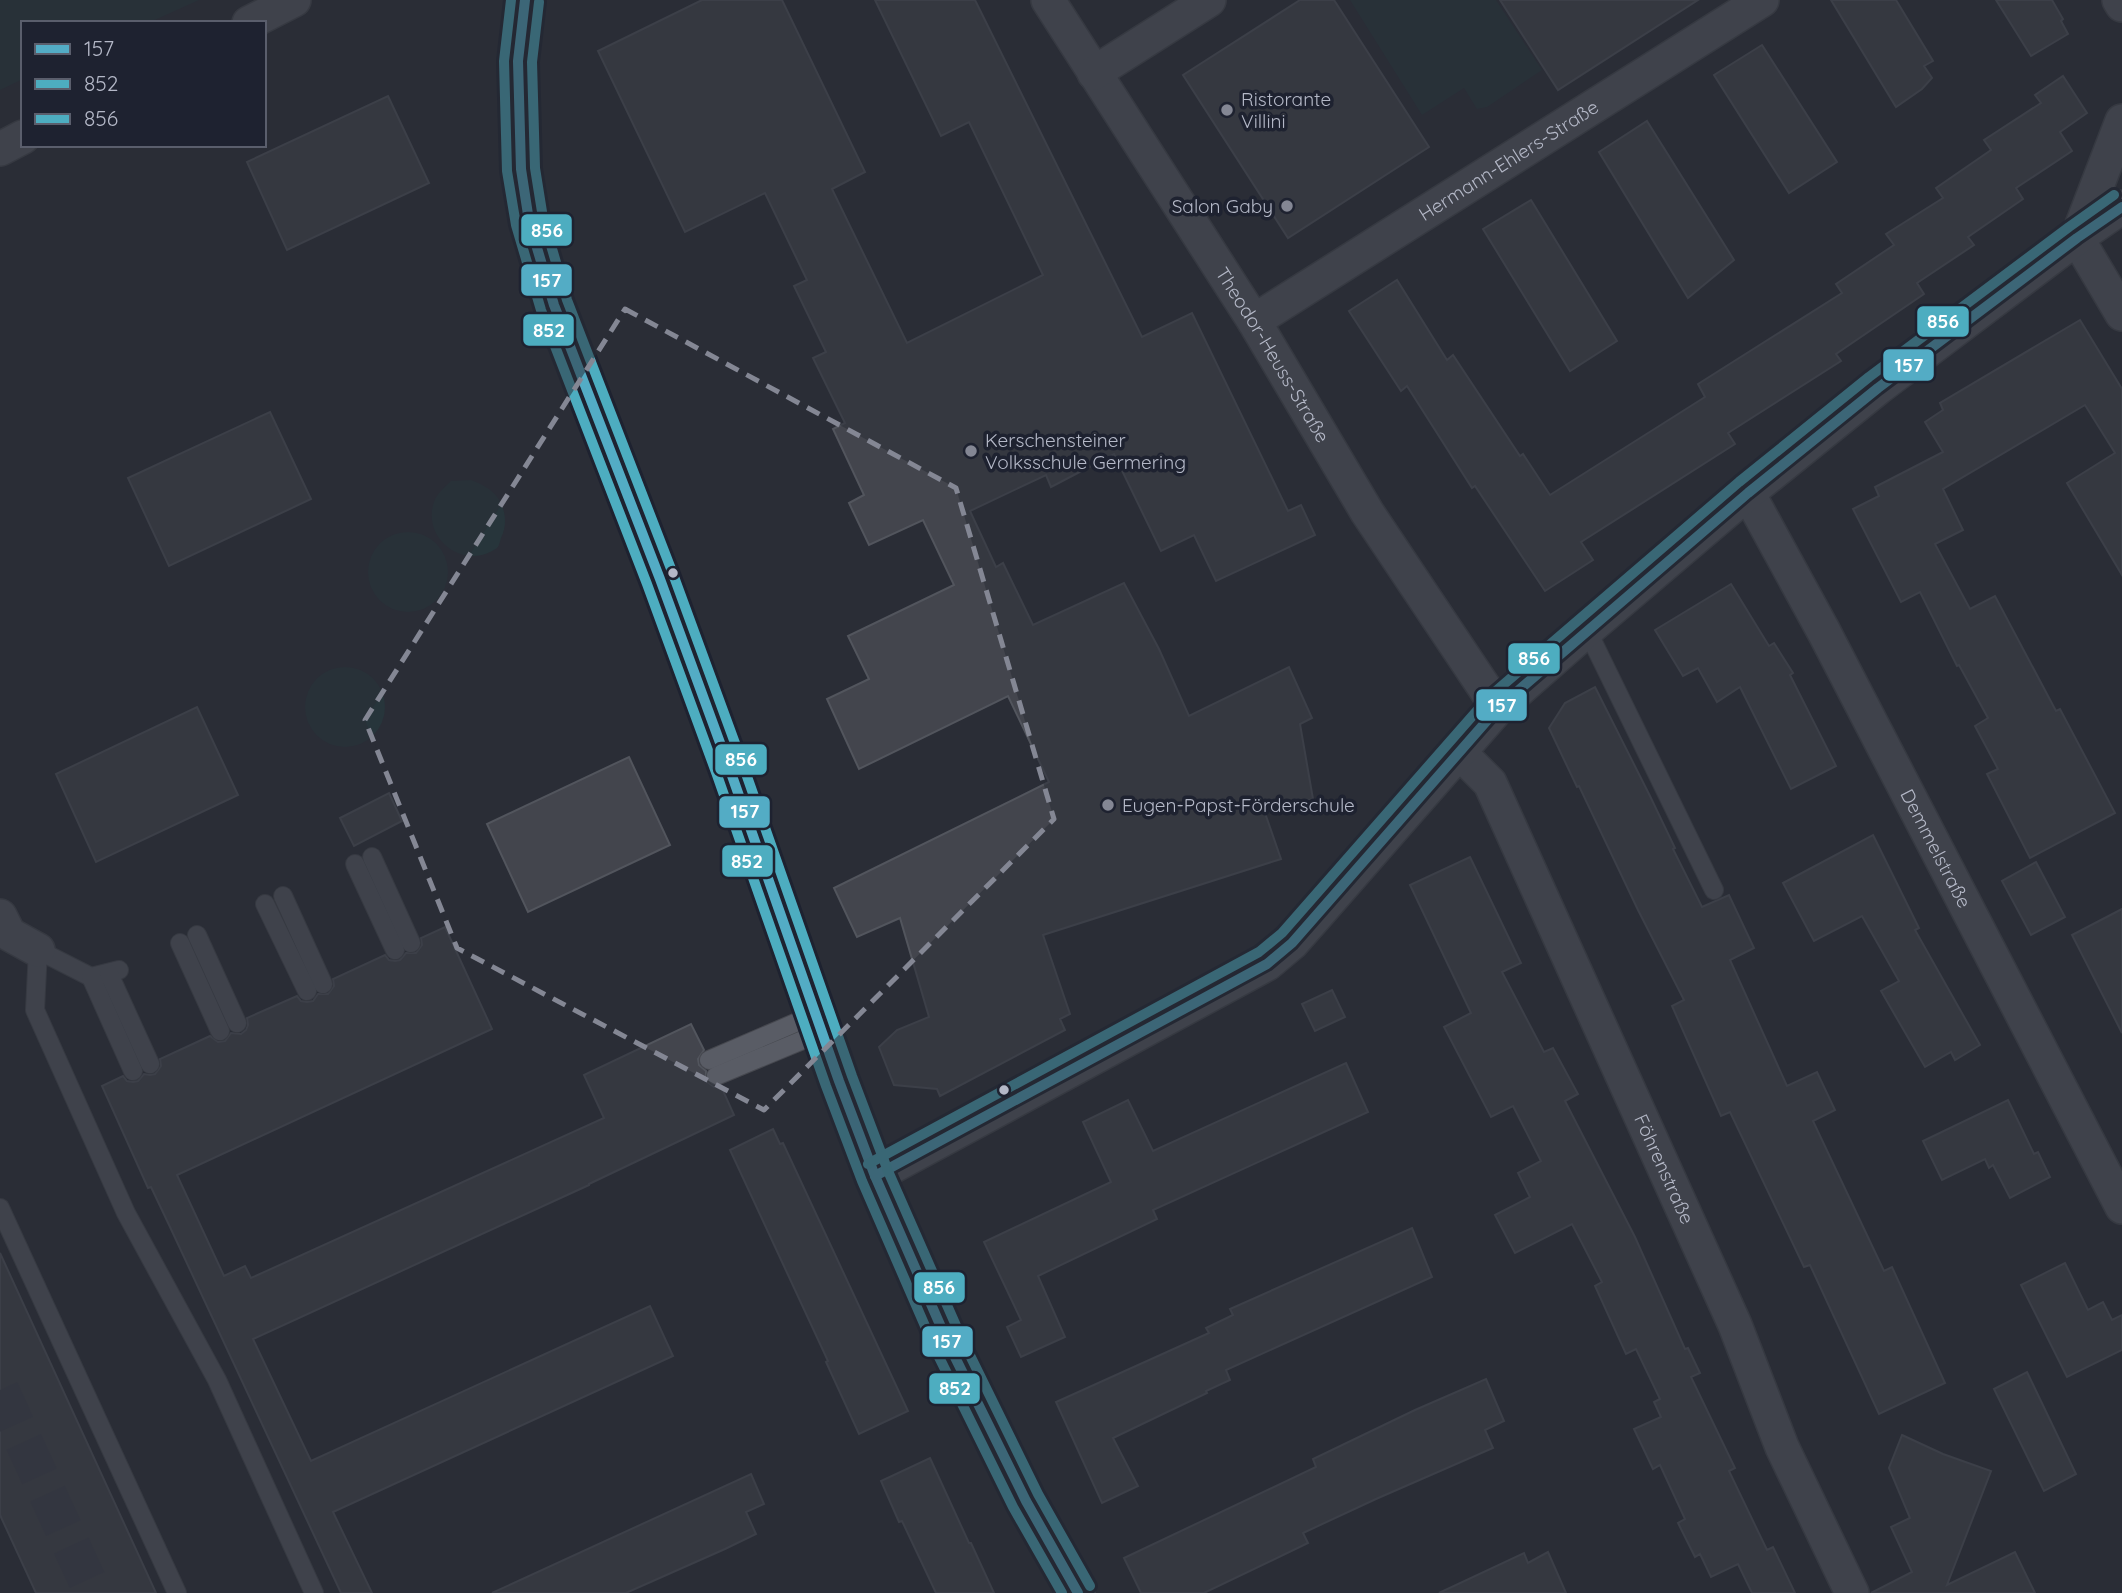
<svg xmlns="http://www.w3.org/2000/svg" width="2122" height="1593" font-family="Quicksand,sans-serif">
	<rect width="100%" height="100%" fill="#2a2d36"/>
	<g fill="#27353b">
		<path d="M 0,0 L 199,0 L 148,23 L 23,23 L 23,79 L 0,90 Z"/>
		<path d="M 1350,0 L 1496,0 L 1542,70 L 1487,107 L 1477,109 L 1464,88 L 1422,115 Z"/>
		<path d="M 471,480 C 487,486 500,494 504,512 C 506,521 505,530 501,538 C 500,542 499,546 497,548 C 493,551 486,554 482,555 C 452,562 423,532 434,502 C 437,493 445,487 451,481 Z"/>
		<circle cx="408" cy="572" r="40"/>
		<circle cx="345" cy="707" r="40"/>
	</g>
	<g fill="#43454d" stroke="#52555d" stroke-width="2">
		<path d="M 702,0 L 782,0 L 865,172 L 832,189 L 907,343 L 1043,275 L 969,122 L 941,136 L 875,0 L 975,0 L 1142,337 L 1192,313 L 1288,511 L 1301,505 L 1315,535 L 1216,581 L 1194,535 L 1161,551 L 1114,454 L 1051,487 L 1046,475 L 970,511 L 996,567 L 1003,563 L 1033,625 L 1124,583 L 1159,649 L 1189,716 L 1289,667 L 1312,718 L 1300,724 L 1313,799 L 1265,813 L 1281,859 L 1043,935 L 1070,1014 L 1060,1019 L 1065,1030 L 940,1096 L 937,1089 L 894,1085 L 879,1047 L 897,1030 L 929,1017 L 900,918 L 857,937 L 834,888 L 1049,782 L 1008,696 L 859,769 L 827,699 L 869,679 L 848,636 L 954,585 L 923,520 L 869,545 L 849,503 L 864,495 L 833,429 L 845,423 L 813,358 L 826,352 L 794,286 L 807,280 L 765,193 L 685,232 L 598,51 Z"/>
		<path d="M 1300,0 L 1334,0 L 1429,147 L 1288,238 L 1183,75 Z"/>
		<path d="M 1500,0 L 1698,0 L 1558,90 Z"/>
		<path d="M 1831,0 L 1896,0 L 1933,61 L 1924,66 L 1932,78 L 1922,89 L 1896,107 Z"/>
		<path d="M 1996,0 L 2052,0 L 2063,19 L 2061,21 L 2068,34 L 2031,56 Z"/>
		<path d="M 1762,45 L 1837,162 L 1789,193 L 1714,75 Z"/>
		<path d="M 2063,76 L 2087,113 L 2060,132 L 2072,151 L 2016,188 L 2023,199 L 1968,237 L 1974,245 L 1917,283 L 1924,294 L 1836,354 L 1841,361 L 1728,433 L 1735,444 L 1581,542 L 1593,560 L 1545,591 L 1475,486 L 1472,488 L 1407,386 L 1401,391 L 1349,311 L 1397,280 L 1447,360 L 1453,355 L 1520,456 L 1523,454 L 1550,495 L 1705,397 L 1698,384 L 1842,293 L 1836,284 L 1894,245 L 1886,234 L 1943,198 L 1936,188 L 1991,150 L 1984,140 L 2041,103 L 2035,95 Z"/>
		<path d="M 388,96 L 429,183 L 287,250 L 247,162 Z"/>
		<path d="M 1647,121 L 1734,260 L 1688,298 L 1599,152 Z"/>
		<path d="M 1531,200 L 1617,341 L 1570,371 L 1483,229 Z"/>
		<path d="M 2080,320 L 2122,389 L 2122,575 L 2067,483 L 2115,453 L 2085,405 L 1943,489 L 1963,530 L 1935,544 L 1970,609 L 1995,596 L 2056,711 L 2060,709 L 2115,813 L 2030,858 L 1987,774 L 1998,769 L 1975,726 L 1988,718 L 1959,665 L 1957,666 L 1920,592 L 1901,602 L 1853,509 L 1879,496 L 1875,487 L 1943,452 L 1925,422 L 1943,410 L 1940,403 Z"/>
		<path d="M 270,412 L 311,499 L 169,566 L 128,478 Z"/>
		<path d="M 1731,584 L 1769,646 L 1774,643 L 1793,673 L 1790,675 L 1836,766 L 1791,789 L 1740,687 L 1717,702 L 1698,668 L 1683,676 L 1655,630 Z"/>
		<path d="M 1595,687 L 1650,796 L 1675,848 L 1673,849 L 1702,907 L 1729,895 L 1754,948 L 1730,960 L 1787,1086 L 1817,1072 L 1835,1110 L 1813,1121 L 1884,1271 L 1892,1267 L 1945,1383 L 1879,1414 L 1810,1265 L 1804,1267 L 1730,1112 L 1721,1116 L 1672,1006 L 1684,1000 L 1638,910 L 1579,786 L 1577,787 L 1549,728 L 1565,703 Z"/>
		<path d="M 197,707 L 238,795 L 96,862 L 56,774 Z"/>
		<path d="M 629,757 L 670,845 L 528,912 L 487,824 Z"/>
		<path d="M 389,793 L 402,821 L 354,846 L 340,818 Z"/>
		<path d="M 1873,835 L 1919,928 L 1915,930 L 1980,1045 L 1955,1060 L 1951,1052 L 1925,1067 L 1881,991 L 1899,981 L 1862,916 L 1814,941 L 1783,883 Z"/>
		<path d="M 1470,857 L 1521,963 L 1502,972 L 1544,1052 L 1553,1048 L 1578,1094 L 1565,1101 L 1635,1237 L 1685,1349 L 1688,1348 L 1700,1373 L 1691,1377 L 1735,1468 L 1729,1471 L 1767,1550 L 1773,1547 L 1795,1593 L 1752,1593 L 1738,1564 L 1711,1577 L 1700,1554 L 1695,1557 L 1678,1523 L 1685,1519 L 1660,1465 L 1653,1469 L 1634,1429 L 1661,1417 L 1654,1402 L 1660,1399 L 1636,1349 L 1626,1354 L 1595,1286 L 1602,1282 L 1572,1224 L 1515,1253 L 1495,1215 L 1530,1197 L 1518,1173 L 1541,1161 L 1513,1106 L 1491,1117 L 1444,1027 L 1471,1013 L 1410,885 Z"/>
		<path d="M 2036,862 L 2065,917 L 2031,935 L 2002,881 Z"/>
		<path d="M 2122,909 L 2122,1033 L 2072,935 Z"/>
		<path d="M 445,927 L 492,1029 L 177,1175 L 224,1276 L 245,1266 L 251,1278 L 604,1118 L 584,1075 L 691,1024 L 704,1050 L 698,1059 L 699,1065 L 706,1071 L 706,1081 L 714,1087 L 721,1086 L 734,1115 L 589,1184 L 589,1185 L 253,1339 L 311,1461 L 650,1306 L 673,1356 L 333,1512 L 372,1593 L 341,1593 L 170,1227 L 151,1187 L 148,1188 L 102,1086 L 123,1076 L 127,1081 L 133,1082 L 138,1081 L 144,1074 L 150,1075 L 155,1074 L 161,1066 L 160,1059 L 210,1036 L 218,1042 L 225,1041 L 231,1033 L 241,1034 L 246,1030 L 248,1025 L 247,1018 L 297,996 L 301,1001 L 307,1002 L 313,1001 L 318,994 L 328,994 L 334,986 L 333,979 L 385,955 L 389,960 L 395,961 L 400,960 L 406,953 L 416,953 L 422,945 L 421,938 Z"/>
		<path d="M 1332,990 L 1345,1017 L 1315,1031 L 1302,1004 Z"/>
		<path d="M 1346,1063 L 1368,1112 L 1153,1210 L 1157,1219 L 1038,1276 L 1065,1337 L 1021,1357 L 1007,1327 L 1021,1320 L 984,1242 L 1111,1182 L 1083,1122 L 1128,1100 L 1153,1151 Z"/>
		<path d="M 2008,1100 L 2034,1154 L 2038,1152 L 2050,1177 L 2010,1198 L 1993,1165 L 1989,1168 L 1985,1159 L 1942,1180 L 1923,1141 Z"/>
		<path d="M 773,1129 L 780,1144 L 783,1143 L 908,1411 L 859,1434 L 826,1362 L 828,1361 L 730,1150 Z"/>
		<path d="M 1412,1228 L 1432,1277 L 1226,1370 L 1230,1380 L 1206,1391 L 1207,1393 L 1113,1438 L 1138,1486 L 1102,1503 L 1056,1402 L 1209,1333 L 1206,1328 L 1233,1315 L 1230,1309 Z"/>
		<path d="M 0,1253 L 156,1593 L 36,1593 L 0,1515 Z"/>
		<path d="M 2065,1263 L 2088,1310 L 2103,1302 L 2112,1320 L 2122,1315 L 2122,1350 L 2067,1377 L 2021,1285 Z"/>
		<path d="M 2027,1372 L 2076,1474 L 2044,1491 L 1994,1389 Z"/>
		<path d="M 1486,1379 L 1504,1421 L 1485,1430 L 1493,1448 L 1376,1499 L 1303,1533 L 1308,1543 L 1204,1593 L 1141,1593 L 1124,1558 L 1316,1467 L 1313,1459 L 1415,1410 Z"/>
		<path d="M 1902,1435 L 1943,1454 L 1991,1471 L 1947,1585 L 2015,1552 L 2035,1593 L 1871,1593 L 1912,1572 L 1891,1527 L 1910,1518 L 1889,1468 Z"/>
		<path d="M 930,1458 L 969,1543 L 971,1543 L 994,1593 L 936,1593 L 902,1521 L 899,1522 L 881,1481 Z"/>
		<path d="M 751,1474 L 764,1504 L 746,1512 L 756,1534 L 725,1549 L 626,1593 L 492,1593 Z"/>
		<path d="M 1548,1552 L 1566,1593 L 1439,1593 L 1524,1553 L 1528,1563 Z"/>
	</g>
	<g fill="none" stroke-linecap="round" stroke-linejoin="round">
		<path stroke="#3f424c" stroke-width="38" stroke-dasharray="38 19" stroke-linecap="butt" d="M 0,1390 L 93,1593"/>
		<g stroke="#46484f" stroke-width="20">
			<g id="service">
				<path d="M 1587,630 L 1714,890"/>
				<path d="M 372,857 L 411,943"/>
				<path d="M 355,864 L 395,950"/>
				<path d="M 283,896 L 323,984"/>
				<path d="M 265,904 L 307,991"/>
				<path d="M 197,935 L 237,1023"/>
				<path d="M 180,943 L 220,1031"/>
				<path d="M 119,970 L 91,977 L 38,950 L 35,1010 L 126,1213 L 217,1380 L 314,1593"/>
				<path d="M 109,974 L 150,1064"/>
				<path d="M 91,977 L 133,1071"/>
				<path d="M 709,1060 L 816,1014"/>
				<path d="M 716,1076 L 822,1032"/>
				<path d="M 0,1208 L 177,1593"/>
			</g>
		</g>
		<g stroke="#46484f" stroke-width="36">
			<g id="minor">
				<path d="M 525,0 L 518,61 L 521,169 L 529,221 L 554,305 L 660,579 L 730,770 L 839,1081 L 875,1176 L 948,1343 L 1026,1501 L 1078,1593"/>
				<path id="s1" d="M 1048,0 L 1254,321 L 1367,512 L 1498,708"/>
				<path d="M 2119,0 L 2122,5"/>
				<path d="M 249,23 L 294,0"/>
				<path d="M 1094,73 L 1209,0"/>
				<path d="M 0,149 L 23,137"/>
				<path d="M 2077,238 L 2122,121"/>
				<path d="M 2077,238 L 2122,314"/>
				<path id="s2" d="M 1254,321 L 1762,0"/>
				<path id="s3" d="M 1748,493 L 1824,632 L 2122,1207"/>
				<path id="s4" d="M 1460,753 L 1490,783 L 1735,1325 L 1782,1447 L 1852,1593"/>
				<path d="M 0,916 L 9,934 L 38,950"/>
				<path d="M 875,1176 L 1267,964 L 1292,943 L 1315,917 L 1498,708 L 1587,630 L 1748,493 L 1878,388 L 2077,238 L 2122,207"/>
			</g>
		</g>
		<use href="#service" stroke="#595c65" stroke-width="18"/>
		<use href="#minor" stroke="#595c65" stroke-width="33"/>
		<g stroke="#1e2230" stroke-width="16">
			<g id="bus-1">
				<path d="M 525,0 L 518,61 L 521,169 L 529,221 L 554,305 L 660,579 L 730,770 L 839,1081 L 875,1176 L 948,1343 L 1026,1501 L 1078,1593"/>
				<path d="M 875,1176 L 1267,964 L 1292,943 L 1498,708 L 1748,493 L 1878,388 L 2077,238 L 2122,207"/>
			</g>
		</g>
		<g stroke="#1e2230" stroke-width="16">
			<path id="bus-2" d="M 511,0 L 504,61 L 507,171 L 516,225 L 541,310 L 647,584 L 717,775 L 826,1086 L 862,1181 L 935,1349 L 1013,1507 L 1062,1593"/>
		</g>
		<g stroke="#1e2230" stroke-width="16">
			<g id="bus-3">
				<path d="M 539,2 L 532,62 L 535,168 L 543,218 L 567,300 L 673,574 L 743,765 L 852,1076 L 888,1171 L 961,1337 L 1038,1494 L 1090,1586"/>
				<path d="M 868,1164 L 1259,952 L 1282,933 L 1489,697 L 1739,482 L 1869,377 L 2069,227 L 2114,195"/>
			</g>
		</g>
		<use href="#bus-1" stroke="#53acc5" stroke-width="10"/>
		<use href="#bus-2" stroke="#4dadc0" stroke-width="10"/>
		<use href="#bus-3" stroke="#4dadc0" stroke-width="10"/>
	</g>
	<path d="M0 0H2122V1593H0ZM 625,309 L 956,488 L 1054,819 L 764,1110 L 457,948 L 365,720 Z" fill="#2a2d36" fill-opacity=".55" fill-rule="evenodd"/>
	<path fill="none" stroke="#848794" stroke-width="5" stroke-dasharray="14 9" stroke-linejoin="round" d="M 625,309 L 956,488 L 1054,819 L 764,1110 L 457,948 L 365,720 Z"/>
	<g fill="#848794" stroke="#1e2230" stroke-width="2.5">
		<circle cx="1227" cy="110" r="7"/>
		<circle cx="1287" cy="206" r="7"/>
		<circle cx="971" cy="451" r="7"/>
		<circle cx="1108" cy="805" r="7"/>
	</g>
	<g fill="#b4b8c7" stroke="#1e2230" stroke-width="2.5">
		<circle cx="673" cy="573" r="6"/>
		<circle cx="1004" cy="1090" r="6"/>
	</g>
	<g text-anchor="middle" dominant-baseline="central" stroke-width="7" stroke-linejoin="round" paint-order="stroke">
		<g font-size="19" fill="#b4b8c7" stroke="#1e2230" text-anchor="start">
			<text x="1241" y="99">Ristorante<tspan x="1241" dy="22">Villini</tspan></text>
			<text x="1273" y="206" text-anchor="end">Salon Gaby</text>
			<text x="985" y="440">Kerschensteiner<tspan x="985" dy="22">Volksschule Germering</tspan></text>
			<text x="1122" y="805">Eugen-Papst-Förderschule</text>
		</g>
		<g font-size="19" fill="#b4b8c7" stroke="#1e2230">
			<text stroke="none"><textPath href="#s2" startOffset="301">Hermann-Ehlers-Straße</textPath></text>
			<text stroke="none"><textPath href="#s1" startOffset="420">Theodor-Heuss-Straße</textPath></text>
			<text stroke="none"><textPath href="#s3" startOffset="402">Demmelstraße</textPath></text>
			<text stroke="none"><textPath href="#s4" startOffset="466">Föhrenstraße</textPath></text>
		</g>
	</g>
	<g stroke="#1e2230" stroke-width="2.5">
		<rect x="520" y="213" width="53" height="34" rx="7" fill="#4dadc0"/>
		<rect x="520" y="263" width="53" height="34" rx="7" fill="#53acc5"/>
		<rect x="1916" y="305" width="54" height="33" rx="7" fill="#4dadc0"/>
		<rect x="522" y="313" width="53" height="34" rx="7" fill="#4dadc0"/>
		<rect x="1882" y="348" width="53" height="34" rx="7" fill="#53acc5"/>
		<rect x="1507" y="642" width="54" height="33" rx="7" fill="#4dadc0"/>
		<rect x="1475" y="688" width="53" height="34" rx="7" fill="#53acc5"/>
		<rect x="714" y="743" width="54" height="33" rx="7" fill="#4dadc0"/>
		<rect x="718" y="795" width="53" height="34" rx="7" fill="#53acc5"/>
		<rect x="721" y="844" width="53" height="34" rx="7" fill="#4dadc0"/>
		<rect x="913" y="1271" width="53" height="33" rx="7" fill="#4dadc0"/>
		<rect x="921" y="1325" width="53" height="33" rx="7" fill="#53acc5"/>
		<rect x="928" y="1372" width="53" height="33" rx="7" fill="#4dadc0"/>
	</g>
	<g font-size="19" text-anchor="middle" font-weight="bold" fill="#fff">
		<text x="547" y="237">856</text>
		<text x="547" y="287">157</text>
		<text x="1943" y="328">856</text>
		<text x="549" y="337">852</text>
		<text x="1909" y="372">157</text>
		<text x="1534" y="665">856</text>
		<text x="1502" y="712">157</text>
		<text x="741" y="766">856</text>
		<text x="745" y="818">157</text>
		<text x="747" y="868">852</text>
		<text x="939" y="1294">856</text>
		<text x="947" y="1348">157</text>
		<text x="955" y="1395">852</text>
	</g>
	<rect x="21" y="21" width="245" height="126" fill="#1e2230" stroke="#5a5e6c" stroke-width="2"/>
	<rect x="35" y="44" width="35" height="10" fill="#53acc5" stroke="#5a5e6c" stroke-width="2"/>
	<text x="84" y="56" font-size="21" fill="#b4b8c7">157</text>
	<rect x="35" y="79" width="35" height="10" fill="#4dadc0" stroke="#5a5e6c" stroke-width="2"/>
	<text x="84" y="91" font-size="21" fill="#b4b8c7">852</text>
	<rect x="35" y="114" width="35" height="10" fill="#4dadc0" stroke="#5a5e6c" stroke-width="2"/>
	<text x="84" y="126" font-size="21" fill="#b4b8c7">856</text>
</svg>
